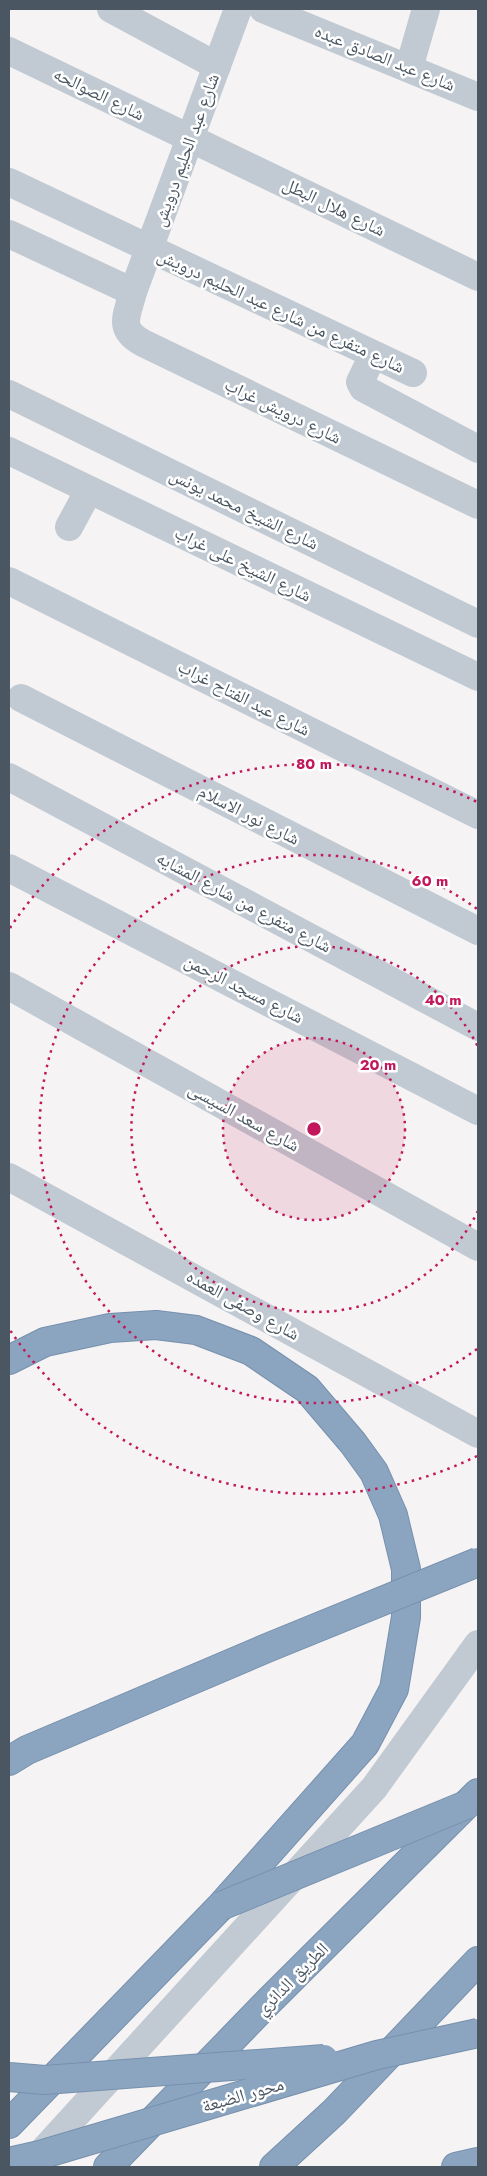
<svg xmlns="http://www.w3.org/2000/svg" width="487" height="2176" font-family="Jost,'Noto Naskh Arabic',sans-serif">
	<rect width="100%" height="100%" fill="#f5f3f3"/>
	<g fill="none" stroke-linecap="round" stroke-linejoin="round">
		<g stroke="#7690ad" stroke-width="30">
			<g id="highway">
				<path d="M 9,1360 L 45,1342 L 110,1328 L 156,1325 L 196,1330 L 251,1351 L 307,1389 L 353,1443 L 374,1472 L 393,1515 L 406,1569 L 406,1617 L 394,1689 L 365,1744 L 221,1906 L 9,2124"/>
				<path d="M 9,1761 L 27,1750 L 105,1717"/>
				<path d="M 108,2167 L 268,2002 L 478,1793"/>
				<path d="M 274,2167 L 334,2112 L 478,1961"/>
				<path d="M 456,2167 L 478,2162"/>
			</g>
		</g>
		<g stroke="#c1cad2" stroke-width="28">
			<path d="M 111,9 L 217,66"/>
			<path d="M 238,9 L 133,292 C 127,316 117,329 143,343 L 478,505"/>
			<path d="M 263,9 L 478,97"/>
			<path d="M 9,51 L 478,277"/>
			<path d="M 409,68 L 426,9"/>
			<path d="M 9,182 L 413,373"/>
			<path d="M 9,234 L 133,292"/>
			<path d="M 373,355 L 360,382 L 363,388 L 478,449"/>
			<path d="M 9,394 L 478,624"/>
			<path d="M 9,451 L 478,677"/>
			<path d="M 69,527 L 89,490"/>
			<path d="M 9,581 L 478,815"/>
			<path d="M 21,698 L 478,931"/>
			<path d="M 9,777 L 478,1027"/>
			<path d="M 9,868 L 478,1111"/>
			<path d="M 9,986 L 478,1247"/>
			<path d="M 9,1177 L 478,1434"/>
			<path d="M 33,2162 L 374,1788 L 478,1644"/>
		</g>
		<use href="#highway" stroke="#8ba5c1" stroke-width="28"/>
		<g stroke="#7690ad" stroke-width="30" stroke-linecap="butt">
			<g id="highway-bridge">
				<path d="M 105,1717 L 267,1648 L 478,1562"/>
				<path d="M 221,1906 L 466,1805"/>
				<path d="M 9,2077 L 45,2080 L 324,2059"/>
				<path d="M 9,2162 L 40,2155 L 377,2055 L 478,2033"/>
			</g>
		</g>
		<use href="#highway-bridge" stroke="#8ba5c1" stroke-width="28"/>
	</g>
	<circle cx="314" cy="1129" r="91" fill="#c2185b" fill-opacity=".12"/>
	<g fill="none" stroke="#c2185b" stroke-width="2.5" stroke-dasharray="2.5 5">
		<circle cx="314" cy="1129" r="91"/>
		<path d="M478 1211A183 183 0 1 1 478 1047"/>
		<path d="M477 1349A274 274 0 1 1 477 909"/>
		<path d="M477 1456A365 365 0 0 1 10 1330M10 928A365 365 0 0 1 477 802"/>
	</g>
	<g text-anchor="middle" dominant-baseline="central" stroke-width="5" stroke-linejoin="round" paint-order="stroke">
		<g font-size="18" fill="#4a5661" stroke="#fff">
			<text transform="translate(385 58) rotate(22)">شارع عبد الصادق عبده</text>
			<text transform="translate(99 94) rotate(26)">شارع الصوالحه</text>
			<text transform="translate(186 150) rotate(-70)">شارع عبد الحليم درويش</text>
			<text transform="translate(334 207) rotate(26)">شارع هلال البطل</text>
			<text transform="translate(281 311) rotate(25)">شارع متفرع من شارع عبد الحليم درويش</text>
			<text transform="translate(283 411) rotate(26)">شارع درويش غراب</text>
			<text transform="translate(244 509) rotate(26)">شارع الشيخ محمد يونس</text>
			<text transform="translate(243 564) rotate(26)">شارع الشيخ على غراب</text>
			<text transform="translate(244 698) rotate(27)">شارع عبد الفتاح غراب</text>
			<text transform="translate(249 815) rotate(27)">شارع نور الاسلام</text>
			<text transform="translate(244 902) rotate(28)">شارع متفرع من شارع المشايه</text>
			<text transform="translate(244 989) rotate(27)">شارع مسجد الرحمن</text>
			<text transform="translate(244 1117) rotate(29)">شارع سعد السيسى</text>
			<text transform="translate(243 1305) rotate(29)">شارع وصفى العمده</text>
			<text transform="translate(292 1979) rotate(-45)">الطريق الدائري</text>
			<text transform="translate(243 2095) rotate(-16)">محور الضبعة</text>
		</g>
	</g>
	<circle cx="314" cy="1129" r="8" fill="#c2185b" stroke="#fff" stroke-width="2.5"/>
	<g font-size="15" text-anchor="middle" font-weight="bold" fill="#c2185b" stroke="#fff" stroke-width="5" stroke-linejoin="round" paint-order="stroke">
		<text x="314" y="769">80 m</text>
		<text x="430" y="886">60 m</text>
		<text x="443" y="1005">40 m</text>
		<text x="378" y="1070">20 m</text>
	</g>
	<rect width="487" height="2176" fill="none" stroke="#4a5661" stroke-width="20"/>
</svg>
